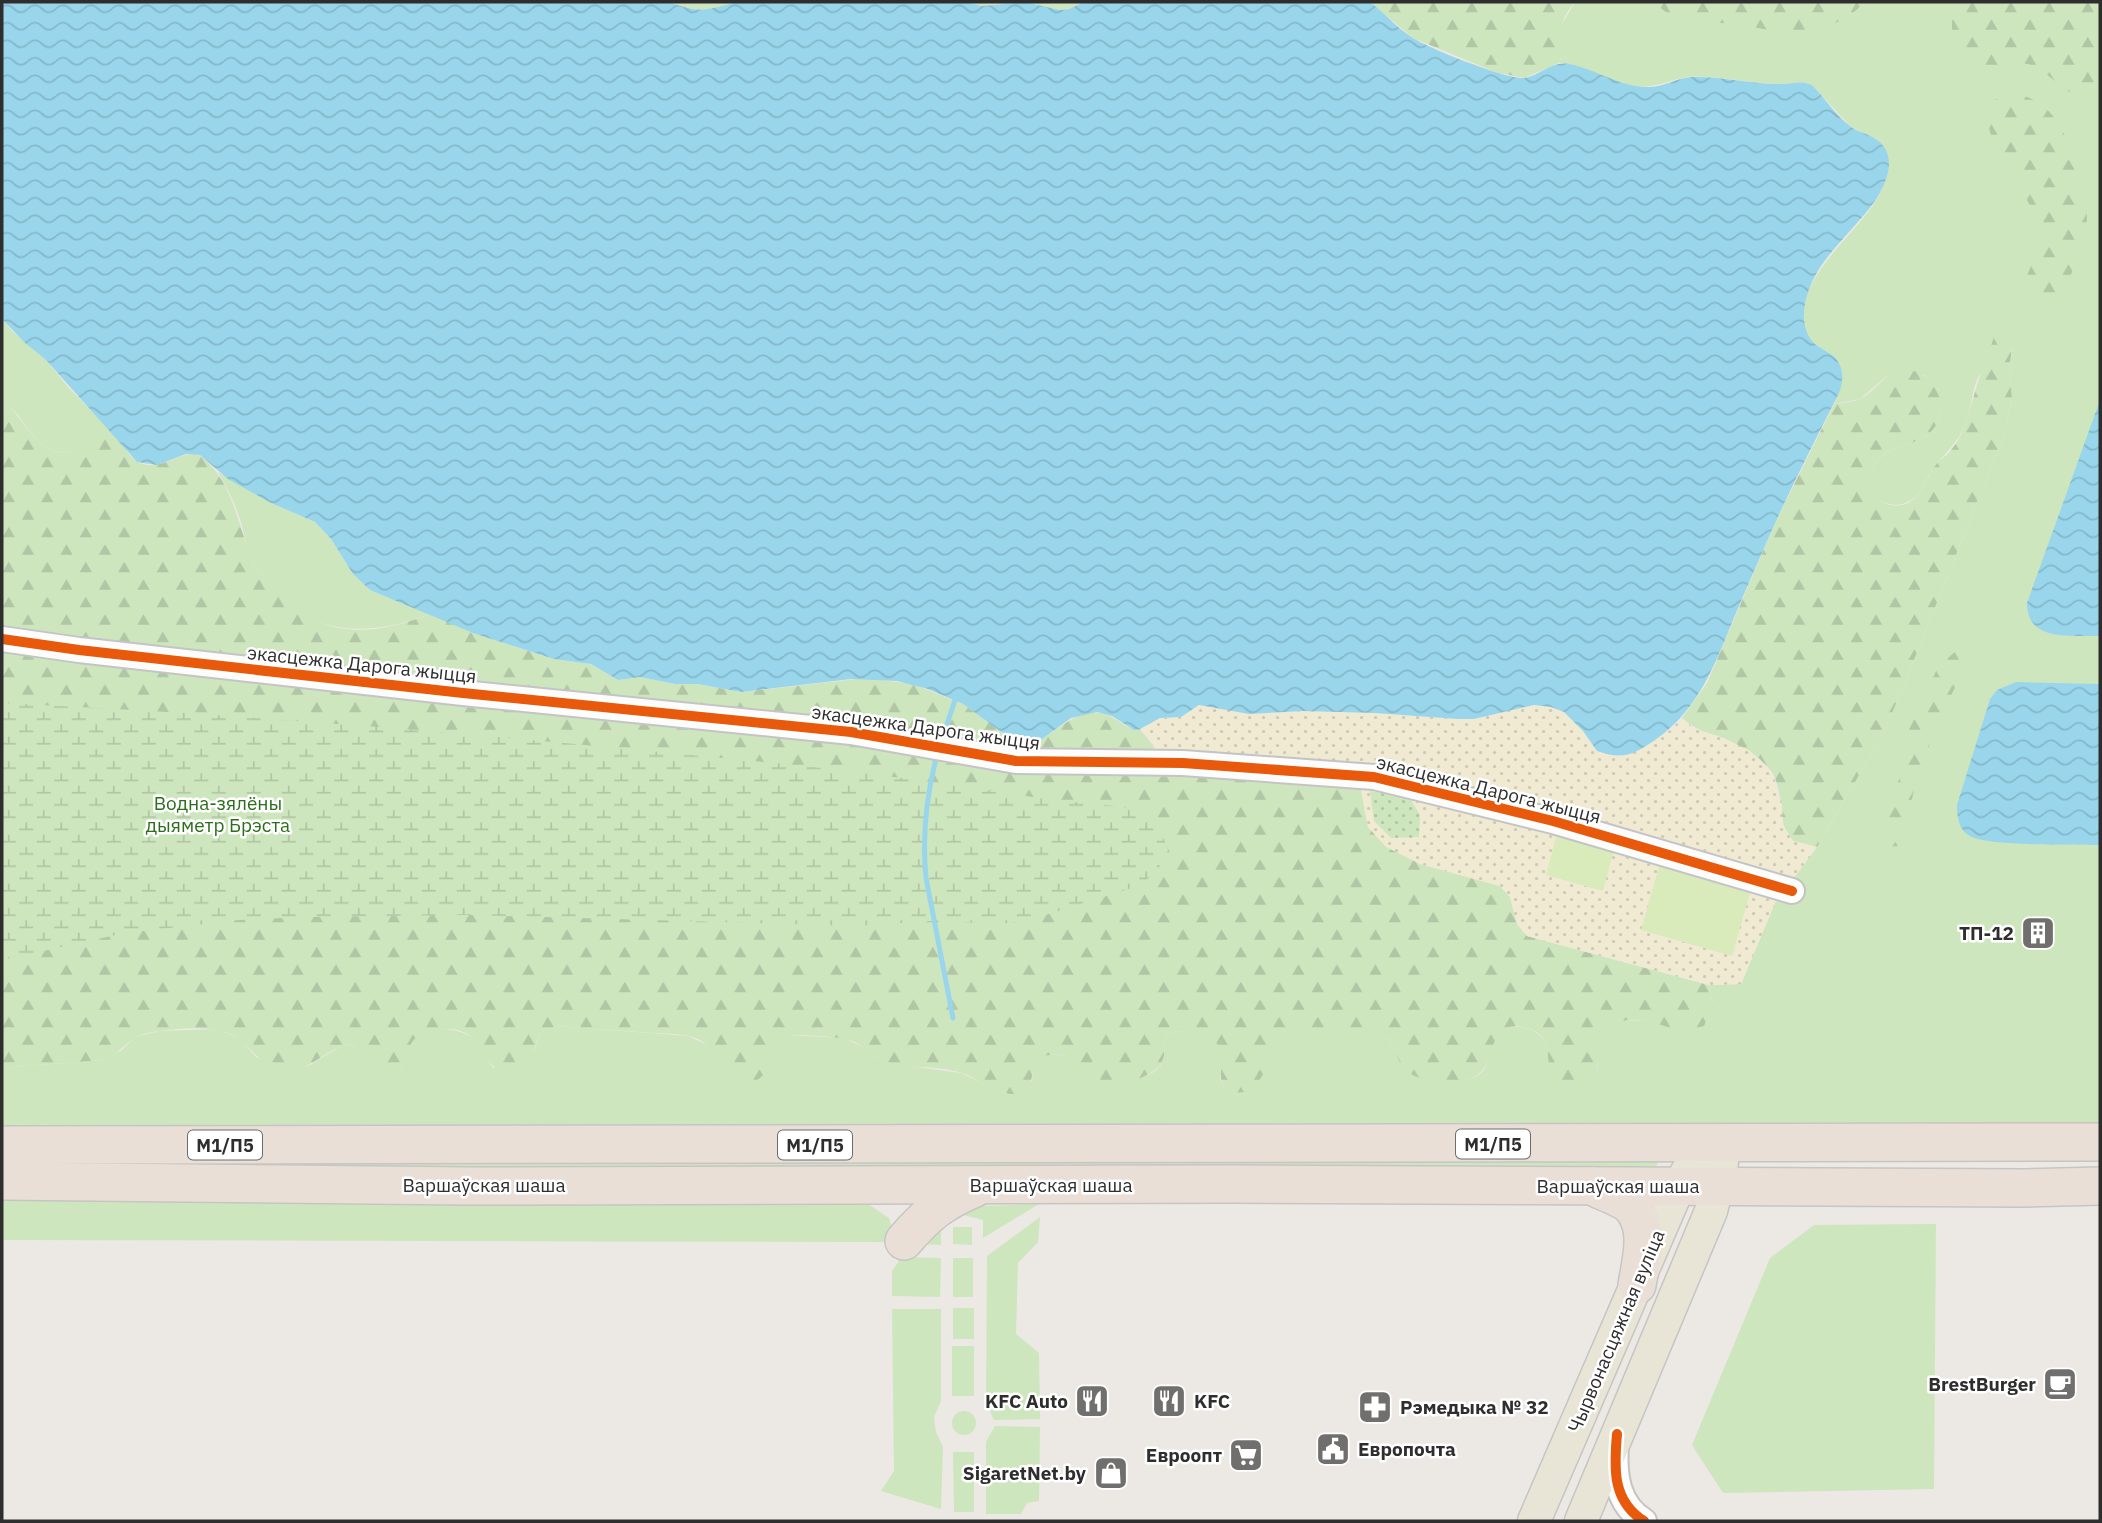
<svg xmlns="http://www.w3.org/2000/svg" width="2102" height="1523" font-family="'IBM Plex Sans',sans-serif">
	<defs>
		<pattern id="forest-firs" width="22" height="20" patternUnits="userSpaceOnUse" patternTransform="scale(1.75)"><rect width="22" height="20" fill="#cee6be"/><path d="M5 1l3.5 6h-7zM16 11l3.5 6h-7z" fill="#b1c6a4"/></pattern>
		<pattern id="wetland-marsh" width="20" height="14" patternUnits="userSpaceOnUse" patternTransform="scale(1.75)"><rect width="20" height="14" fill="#cee6be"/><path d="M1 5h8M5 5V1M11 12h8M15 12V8" fill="none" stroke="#b1c6a4"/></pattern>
		<pattern id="sand-dots" width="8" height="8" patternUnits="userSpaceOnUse" patternTransform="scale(1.75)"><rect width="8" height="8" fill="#f0ead3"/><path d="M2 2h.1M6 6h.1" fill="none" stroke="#cec9b5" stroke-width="1.8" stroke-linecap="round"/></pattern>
		<pattern id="park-dots" width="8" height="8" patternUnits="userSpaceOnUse" patternTransform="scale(1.75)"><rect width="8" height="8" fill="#cee6be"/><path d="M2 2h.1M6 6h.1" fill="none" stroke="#b1c6a4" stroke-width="1.8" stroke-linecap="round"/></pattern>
		<pattern id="water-waves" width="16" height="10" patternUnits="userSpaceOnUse" patternTransform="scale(1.75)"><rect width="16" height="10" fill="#99d6ec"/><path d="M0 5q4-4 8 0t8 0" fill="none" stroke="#84b8cb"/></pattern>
	</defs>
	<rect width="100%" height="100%" fill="#ece8e4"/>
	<g fill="#cee6be">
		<path d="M 669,2 L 738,2 C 705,11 702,13 669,2 Z"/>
		<path d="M 965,2 L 1084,2 L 1069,9 L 1060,10 L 1025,2 L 982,6 Z"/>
		<path d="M 1575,2 L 2100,2 L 2100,1129 L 2,1135 L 2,1068 L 103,1060 L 122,1050 L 135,1037 L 160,1031 L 218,1029 L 240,1039 L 256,1057 L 286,1069 L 310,1065 L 341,1046 L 348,1044 L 361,1050 L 370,1064 L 402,1068 C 405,1058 408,1045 414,1037 C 428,1024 463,1028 475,1040 C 484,1048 487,1058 493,1068 L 534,1052 L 540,1033 L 556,1026 L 688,1036 L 710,1046 L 723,1068 L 776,1047 L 780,1039 L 788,1035 L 844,1038 L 865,1048 L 875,1057 L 901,1065 L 961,1073 L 1006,1094 L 1032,1081 C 1033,1075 1032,1065 1036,1060 C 1042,1052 1064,1054 1072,1058 C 1079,1061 1082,1068 1088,1072 C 1092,1075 1099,1075 1104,1076 C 1123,1079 1146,1083 1160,1066 C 1167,1056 1163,1045 1166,1035 C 1182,1026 1220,1032 1222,1055 C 1223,1064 1217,1074 1222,1083 C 1226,1090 1233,1091 1241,1092 L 1284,1038 L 1292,1032 L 1303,1030 C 1321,1030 1362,1028 1378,1033 C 1390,1037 1393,1047 1398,1057 C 1400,1061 1405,1064 1409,1067 C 1427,1080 1442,1083 1465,1080 C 1498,1075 1482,1047 1499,1031 C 1504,1026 1512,1026 1519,1027 C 1538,1029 1547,1038 1549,1058 L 1598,1069 C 1598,1060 1597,1050 1599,1041 C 1610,1006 1664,1025 1688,1030 L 1713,1003 L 1709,985 L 1741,984 L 1775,903 L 1817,847 L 1882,736 L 1902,690 L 2005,432 L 2012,398 L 2009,368 L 2013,347 C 2004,355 1988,364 1980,374 C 1972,386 1972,406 1967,420 C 1957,446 1948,448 1934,468 C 1927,476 1925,487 1917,495 C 1896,518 1857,497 1873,467 C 1887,438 1941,451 1940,407 C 1940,393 1934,384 1924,375 L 1888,375 L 1860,399 L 1834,404 L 1840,391 L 1836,358 C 1827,352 1816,347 1810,338 C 1781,299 1843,244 1864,217 C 1871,209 1877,199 1882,190 L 1876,139 L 1851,127 L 1812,85 C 1800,80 1792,84 1780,84 C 1750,84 1719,75 1689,77 C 1670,79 1655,89 1636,86 C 1609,83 1586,66 1559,63 L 1561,58 L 1561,26 Z"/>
		<path d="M 2,319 L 12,331 L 46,360 L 68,387 L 113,433 C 88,425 86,450 66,452 C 44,455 29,430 18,415 C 13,408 3,402 2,394 C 0,370 2,343 2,319 Z"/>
		<path d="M 218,472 L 271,503 L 315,522 L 331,539 L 353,574 L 370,590 L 430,614 C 358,642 287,634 251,557 C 245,544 244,530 239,516 C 234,501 226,486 218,472 Z"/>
		<path d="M 323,1158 L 1661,1159 L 1656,1166 L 1103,1172 L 116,1165 L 118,1163 L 293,1164 Z"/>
		<path d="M 2,1200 L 868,1204 L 889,1218 L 894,1234 L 886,1242 L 2,1240 Z"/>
		<path d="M 1039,1204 L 983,1238 L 983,1220 L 960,1214 L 941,1221 L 941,1245 L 912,1244 L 952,1207 Z"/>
		<path d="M 1040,1217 L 1038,1242 L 1018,1263 L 1016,1334 L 1039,1353 L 1040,1419 L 994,1420 L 986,1403 L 987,1256 Z"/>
		<path d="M 1936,1224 L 1934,1489 L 1723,1493 L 1692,1445 L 1770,1258 L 1814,1225 Z"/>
		<path d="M 953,1227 L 972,1227 L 972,1245 L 953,1244 Z"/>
		<path d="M 902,1257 L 941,1258 L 940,1297 L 892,1296 L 892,1271 Z"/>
		<rect x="953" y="1258" width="20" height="39"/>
		<rect x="953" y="1308" width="21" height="31"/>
		<path d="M 892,1309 L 941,1309 L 941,1401 L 934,1417 L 936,1432 L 943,1447 L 941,1509 L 881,1491 L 894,1471 Z"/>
		<rect x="952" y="1346" width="22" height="50"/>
		<circle cx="964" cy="1423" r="12"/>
		<path d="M 995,1426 L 1040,1427 L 1039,1501 L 1027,1503 L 1021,1514 L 986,1514 L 986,1442 Z"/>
		<path d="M 953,1452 L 974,1452 L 974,1512 L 954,1512 Z"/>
	</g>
	<g fill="url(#forest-firs)">
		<path d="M 1370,2 L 1575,2 C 1551,29 1569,39 1559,63 L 1524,78 L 1495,72 L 1413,38 Z"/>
		<path d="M 1655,2 L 1864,2 C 1842,29 1801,35 1768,30 C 1757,28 1747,25 1736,24 C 1707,21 1675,27 1655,2 Z"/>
		<path d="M 1953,2 L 2100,2 L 2100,99 C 2070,103 2056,77 2033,66 C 2020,60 2008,65 1995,66 C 1953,69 1949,35 1953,2 Z"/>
		<path d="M 2005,93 C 2051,94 2067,133 2078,172 C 2084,192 2090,213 2085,235 C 2080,259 2054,330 2023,289 C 2026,271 2039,257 2039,239 C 2038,191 1981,155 1988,105 Z"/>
		<path d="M 2004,328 L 2010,328 L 2015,332 L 2009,368 L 2012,398 L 2005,432 L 1902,690 L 1882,736 L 1817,847 L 1793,841 C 1789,835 1784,829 1783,822 C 1780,806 1781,784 1770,770 C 1744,737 1709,742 1682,718 L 1707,683 L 1775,523 L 1834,404 C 1843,403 1852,402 1860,399 C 1879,390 1890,362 1914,371 C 1921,374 1926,376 1932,382 C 1938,388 1940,398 1940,406 C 1941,451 1890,438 1874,465 C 1860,488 1883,514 1908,503 C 1924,494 1927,474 1939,461 C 1943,457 1948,455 1951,450 C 1965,434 1969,412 1975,392 C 1980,373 1988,355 1994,337 Z"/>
		<path d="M 2,398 C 21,414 40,461 71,451 C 85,446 91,427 108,431 C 124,435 125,463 148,465 C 167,467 182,450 200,455 C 232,481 236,518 250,554 C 256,571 270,588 284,601 C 329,639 377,635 430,614 L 473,633 L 554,659 L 591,664 L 618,680 L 640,677 L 675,684 L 698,684 L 741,692 L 865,678 L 913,684 L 963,704 L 1018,744 C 1046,747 1062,717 1089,713 C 1115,709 1121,731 1140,729 L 1153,745 L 1160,762 L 1348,785 L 1361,790 L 1368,827 L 1420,864 L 1500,886 L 1510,897 L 1517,924 L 1527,936 L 1709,985 L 1713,1003 L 1704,1026 C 1699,1027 1693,1030 1688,1030 C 1660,1030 1633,1007 1607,1030 C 1588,1046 1611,1086 1578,1090 C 1530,1096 1565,1039 1530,1029 C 1478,1013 1505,1072 1466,1080 C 1449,1083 1417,1083 1405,1069 C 1394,1058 1396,1038 1377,1033 C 1361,1028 1322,1031 1303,1030 C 1266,1037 1268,1103 1231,1091 C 1204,1081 1245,1041 1192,1032 C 1183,1031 1175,1030 1166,1035 C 1163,1045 1167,1056 1160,1065 C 1149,1080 1112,1088 1096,1079 C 1083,1071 1078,1057 1062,1055 C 1015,1050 1048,1096 1011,1094 C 994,1093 979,1079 962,1073 C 939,1065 913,1069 888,1063 C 874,1060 866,1046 852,1041 C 840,1036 803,1035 788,1035 C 768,1045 775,1078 750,1082 C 724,1087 719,1050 700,1040 C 686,1033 668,1034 653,1033 C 620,1031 588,1028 556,1026 L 540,1033 C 531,1053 535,1072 508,1075 C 483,1068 484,1036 457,1030 C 450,1028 443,1030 436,1030 C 396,1034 414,1073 390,1075 C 369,1076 366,1048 348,1044 C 324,1050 314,1070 285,1069 C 261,1067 254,1050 237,1038 C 216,1023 172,1029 148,1033 C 129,1036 121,1054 103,1060 L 2,1068 Z"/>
		<path d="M 1957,650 L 1970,658 L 1937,723 L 1915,786 L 1903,838 L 1898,846 L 1884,847 L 1881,830 L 1901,774 L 1906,736 L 1938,667 Z"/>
	</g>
	<path fill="url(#wetland-marsh)" d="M 2,703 C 263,715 524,738 785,764 C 873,773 959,786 1046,799 C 1072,803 1113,803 1135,811 C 1154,817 1162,833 1168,850 L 1157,872 L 1138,886 L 1033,919 L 1010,923 L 990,924 L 944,920 L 857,926 L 469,915 L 306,917 L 240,920 L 125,933 L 2,960 Z"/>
	<path fill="url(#sand-dots)" d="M 1199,705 L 1263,714 L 1303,711 L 1375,713 L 1473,719 L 1534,705 L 1551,707 L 1563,712 L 1584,731 L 1589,741 L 1669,731 L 1682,718 L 1695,729 L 1724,738 L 1750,751 L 1772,772 L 1782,804 L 1783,825 L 1793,841 L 1817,847 L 1775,903 L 1741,984 L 1709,985 L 1527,936 L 1517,924 L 1510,897 L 1500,886 L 1420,864 L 1386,847 L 1368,827 L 1361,790 L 1347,785 L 1160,762 L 1153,745 L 1140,729 L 1160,718 L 1181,717 Z"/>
	<path fill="url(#park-dots)" d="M 1370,791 L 1409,797 L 1420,815 L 1419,837 L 1391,838 L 1374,821 Z"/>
	<g fill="#d9eabb">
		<path d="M 1558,830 L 1615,846 L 1603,891 L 1546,875 Z"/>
		<path d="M 1661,859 L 1752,886 L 1732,956 L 1641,930 Z"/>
	</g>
	<g fill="url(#water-waves)">
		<path d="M 2,2 L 669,2 C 703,14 704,10 738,2 L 965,2 L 982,6 L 1025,2 L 1060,10 L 1069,9 L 1084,2 L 1370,2 C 1384,12 1395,26 1410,36 C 1427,48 1505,79 1524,78 C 1540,76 1551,61 1569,64 C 1597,69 1620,88 1650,87 C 1664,87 1677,78 1691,77 C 1721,76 1751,84 1781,84 C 1793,84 1800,80 1812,85 C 1825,98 1835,115 1850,126 C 1857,132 1866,133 1874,138 C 1899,153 1888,181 1875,201 C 1858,225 1826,253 1814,278 C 1804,297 1797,327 1815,344 C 1822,350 1832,353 1837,360 C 1844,370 1843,380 1840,391 C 1817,437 1793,483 1772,530 C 1760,557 1748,585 1736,613 C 1716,661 1700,709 1655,740 C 1633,755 1623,760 1597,751 L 1583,731 L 1564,712 L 1551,707 L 1534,705 L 1474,719 L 1458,719 L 1375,713 L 1303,711 L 1249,714 L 1199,705 L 1181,717 L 1160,718 L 1140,729 L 1134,730 L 1112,716 L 1097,712 L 1071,718 L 1038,742 L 1018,744 L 963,704 L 928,689 L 897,681 L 851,679 L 741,692 L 698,684 L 675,684 L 640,677 L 618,680 L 591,664 L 554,659 L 473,633 L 370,590 L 353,574 L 331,539 L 315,522 L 271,503 L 228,479 L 200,455 L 186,454 L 157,465 L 137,462 L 46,360 L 24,342 L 2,319 Z"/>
		<path d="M 2100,400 L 2100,636 C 2072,635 2027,643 2027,603 Z"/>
		<path d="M 2016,682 L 2100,684 L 2100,845 C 2075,844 1985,847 1968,835 C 1958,828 1957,816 1957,805 L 1990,699 L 1997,690 Z"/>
	</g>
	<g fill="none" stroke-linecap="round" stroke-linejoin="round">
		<g stroke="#99d6ec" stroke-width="5">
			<path d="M 941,742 L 955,700"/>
			<path d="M 937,755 C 926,796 922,836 926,878 L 953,1018"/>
		</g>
		<g stroke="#c5c4c5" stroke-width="28">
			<g id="minor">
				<path d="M 2,639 L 79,650 L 463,693 L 851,732 L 1016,761 L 1183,763 L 1374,777 L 1553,821 L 1792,891"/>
				<path d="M 1616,1445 C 1614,1475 1617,1504 1644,1521"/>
			</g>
		</g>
		<g stroke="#c6c5c4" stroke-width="35">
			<g id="major">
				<path d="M 1534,1521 L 1679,1186 L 1703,1143"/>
				<path d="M 1581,1521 L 1711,1211 L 1721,1171 L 1724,1143"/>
			</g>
		</g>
		<g stroke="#c6c5c4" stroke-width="40">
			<g id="highway">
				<path d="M 2,1145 L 2100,1142"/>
				<path d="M 2,1181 L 467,1186 L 1236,1184 L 2024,1188 L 2100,1186"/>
				<path d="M 1592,1186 C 1601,1191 1624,1199 1631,1206 C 1651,1228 1641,1260 1637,1285"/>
				<path d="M 904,1241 C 927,1214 942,1202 975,1188"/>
			</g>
		</g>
		<use href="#minor" stroke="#fcfcfb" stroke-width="24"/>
		<use href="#major" stroke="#e8e4d6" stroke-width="32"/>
		<use href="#highway" stroke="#eadfd6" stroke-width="37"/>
		<g stroke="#fff" stroke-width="15">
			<g id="cycleway">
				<path d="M 2,639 L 79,650 L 463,693 L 851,732 L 1016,761 L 1183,763 L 1374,777 L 1553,821 L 1792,891"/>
				<path d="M 1617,1434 C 1614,1468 1612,1501 1644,1521"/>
			</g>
		</g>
		<use href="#cycleway" stroke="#e8590c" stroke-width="10"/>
	</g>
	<defs>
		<g id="building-square" transform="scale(1.75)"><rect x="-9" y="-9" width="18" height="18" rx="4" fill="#706f6e" stroke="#fff"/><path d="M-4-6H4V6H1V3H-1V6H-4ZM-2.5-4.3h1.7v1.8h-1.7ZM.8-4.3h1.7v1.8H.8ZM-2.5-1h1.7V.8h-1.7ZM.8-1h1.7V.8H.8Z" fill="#fff"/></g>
		<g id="cafe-square" transform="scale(1.75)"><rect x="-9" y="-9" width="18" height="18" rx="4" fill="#706f6e" stroke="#fff"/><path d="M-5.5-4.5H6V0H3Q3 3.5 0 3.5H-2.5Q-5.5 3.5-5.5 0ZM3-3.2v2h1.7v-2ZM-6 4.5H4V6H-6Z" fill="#fff"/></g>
		<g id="restaurant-square" transform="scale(1.75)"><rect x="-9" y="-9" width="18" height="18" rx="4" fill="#706f6e" stroke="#fff"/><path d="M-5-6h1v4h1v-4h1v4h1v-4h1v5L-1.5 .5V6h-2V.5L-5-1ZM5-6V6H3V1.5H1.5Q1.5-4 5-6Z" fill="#fff"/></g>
		<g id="pharmacy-square" transform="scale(1.75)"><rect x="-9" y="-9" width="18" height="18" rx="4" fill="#706f6e" stroke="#fff"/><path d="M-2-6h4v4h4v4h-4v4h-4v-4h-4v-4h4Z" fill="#fff"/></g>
		<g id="civic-square" transform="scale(1.75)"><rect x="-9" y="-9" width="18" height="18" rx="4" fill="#706f6e" stroke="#fff"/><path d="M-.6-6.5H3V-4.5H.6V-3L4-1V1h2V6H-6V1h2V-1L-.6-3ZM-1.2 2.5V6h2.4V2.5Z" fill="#fff"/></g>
		<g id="supermarket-square" transform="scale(1.75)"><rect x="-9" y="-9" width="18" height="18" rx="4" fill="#706f6e" stroke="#fff"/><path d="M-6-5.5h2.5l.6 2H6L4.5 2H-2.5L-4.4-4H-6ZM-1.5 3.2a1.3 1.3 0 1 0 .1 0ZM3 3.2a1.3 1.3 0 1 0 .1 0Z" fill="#fff"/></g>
		<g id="shop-square" transform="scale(1.75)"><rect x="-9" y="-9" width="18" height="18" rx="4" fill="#706f6e" stroke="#fff"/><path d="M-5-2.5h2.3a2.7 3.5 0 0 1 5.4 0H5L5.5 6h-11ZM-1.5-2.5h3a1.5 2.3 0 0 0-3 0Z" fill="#fff"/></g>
	</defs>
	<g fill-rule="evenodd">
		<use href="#building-square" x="2038" y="933"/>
		<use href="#cafe-square" x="2060" y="1384"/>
		<use href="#restaurant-square" x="1092" y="1401"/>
		<use href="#restaurant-square" x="1169" y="1401"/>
		<use href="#pharmacy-square" x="1375" y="1407"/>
		<use href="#civic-square" x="1333" y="1449"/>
		<use href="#supermarket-square" x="1246" y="1455"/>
		<use href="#shop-square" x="1111" y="1473"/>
	</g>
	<g text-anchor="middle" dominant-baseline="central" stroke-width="5" stroke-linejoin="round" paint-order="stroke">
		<g fill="#fff" stroke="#6d6d6d" stroke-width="2">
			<rect x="1456" y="1129.5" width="74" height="29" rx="5"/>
			<rect x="188" y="1130.5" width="74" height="29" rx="5"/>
			<rect x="778" y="1130.5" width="74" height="29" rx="5"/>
		</g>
		<g font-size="18" font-weight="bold" fill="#2e2e2e">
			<text x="1493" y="1144">М1/П5</text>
			<text x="225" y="1145">М1/П5</text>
			<text x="815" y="1145">М1/П5</text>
		</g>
		<g font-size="19" fill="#2e2e2e" stroke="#fff">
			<text transform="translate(362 664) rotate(6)">экасцежка Дарога жыцця</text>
			<text transform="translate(926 727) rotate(8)">экасцежка Дарога жыцця</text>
			<text transform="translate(1489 789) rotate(14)">экасцежка Дарога жыцця</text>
			<text x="484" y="1185">Варшаўская шаша</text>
			<text x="1051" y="1185">Варшаўская шаша</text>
			<text x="1618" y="1186">Варшаўская шаша</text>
			<text transform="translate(1616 1331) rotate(-67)">Чырвонасцяжная вуліца</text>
		</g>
		<g font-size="19" fill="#2c6e1b" stroke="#fff">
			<text x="218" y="803">Водна-зялёны<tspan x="218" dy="22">дыяметр Брэста</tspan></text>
		</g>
		<g font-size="19" font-weight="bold" fill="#2e2e2e" stroke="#fff" text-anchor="end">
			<text x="2014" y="933">ТП-12</text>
			<text x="2036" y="1384">BrestBurger</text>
			<text x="1068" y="1401">KFC Auto</text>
			<text x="1194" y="1401" text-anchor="start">KFC</text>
			<text x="1400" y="1407" text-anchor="start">Рэмедыка № 32</text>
			<text x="1358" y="1449" text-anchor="start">Европочта</text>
			<text x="1222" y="1455">Евроопт</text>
			<text x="1086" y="1473">SigaretNet.by</text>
		</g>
	</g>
	<rect width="2102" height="1523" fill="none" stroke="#2e2e2e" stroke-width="7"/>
</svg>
